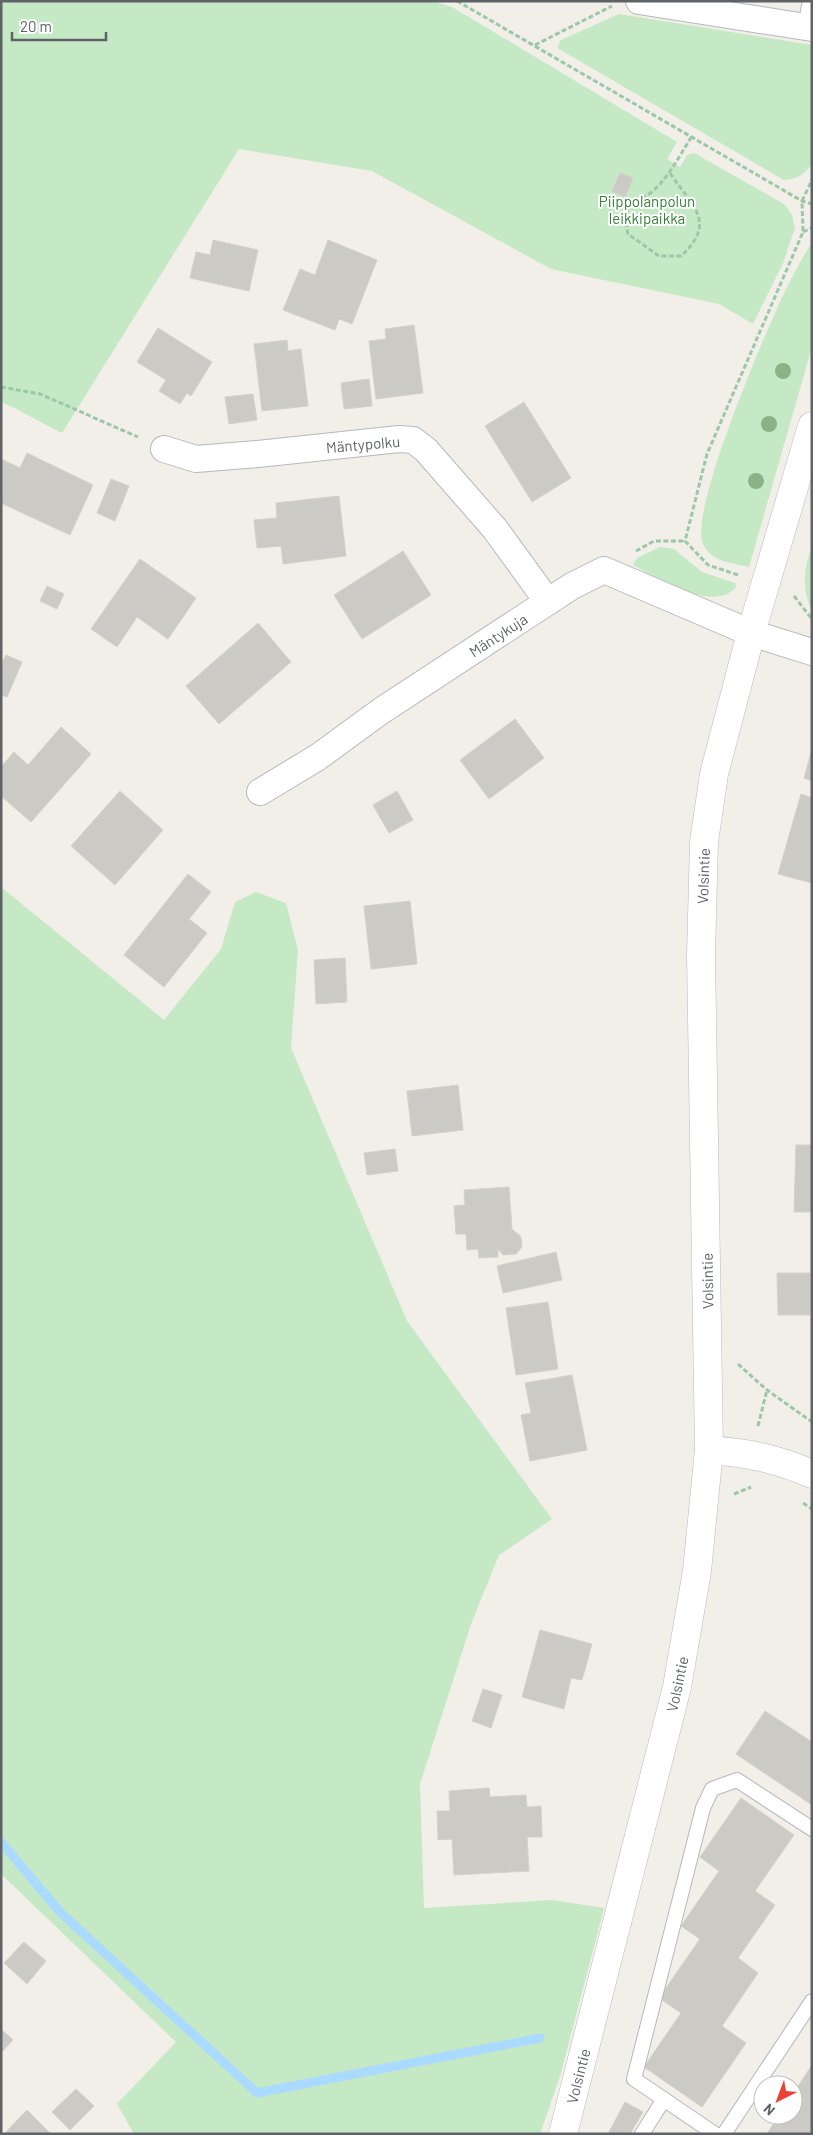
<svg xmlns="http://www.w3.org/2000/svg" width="813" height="2135" font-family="Barlow,sans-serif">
	<rect width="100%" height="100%" fill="#f1efe8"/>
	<g fill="#c5e8c5">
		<path d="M 1,1 L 432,1 L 452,7 L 677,142 L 667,159 L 680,167 L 687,155 L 694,153 L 784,204 L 792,215 L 795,228 L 783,263 L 753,324 L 719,304 L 551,269 L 372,171 L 239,149 L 62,433 C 41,423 23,411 1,402 Z"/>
		<path d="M 619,14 L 812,45 L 812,164 C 804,175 797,179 784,180 L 557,48 L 561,40 Z"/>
		<path d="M 812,242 L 812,347 L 749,567 C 732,563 711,562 703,544 C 688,512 768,326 786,289 C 794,273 803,257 812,242 Z"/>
		<path d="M 812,546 L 812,611 C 801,588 804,568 812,546 Z"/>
		<path d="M 660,547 L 674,549 L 702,572 L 735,583 L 736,587 C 714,614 656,577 633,565 L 637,558 Z"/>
		<path d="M 1,887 L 164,1020 L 221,949 L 235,902 L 256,892 L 286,903 L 298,950 L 291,1048 L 407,1321 L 552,1519 L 499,1555 L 471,1624 L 420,1784 L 424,1908 L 552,1900 L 604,1908 L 561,2073 L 540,2134 L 134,2134 L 117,2104 L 176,2042 L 1,1874 Z"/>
	</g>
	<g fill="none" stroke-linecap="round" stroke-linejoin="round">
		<path stroke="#aadaff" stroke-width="9" d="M 1,1842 L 60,1912 L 257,2093 L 540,2038"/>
	</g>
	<g fill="#cccac5" stroke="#d6d1c6">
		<path d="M 620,173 L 633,178 L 625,197 L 612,191 Z"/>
		<path d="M 213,240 L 258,250 L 249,291 L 190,278 L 196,252 L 210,255 Z"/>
		<path d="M 328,240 L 377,260 L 352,324 L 339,319 L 335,330 L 283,310 L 300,269 L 315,275 Z"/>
		<path d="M 414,325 L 423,393 L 376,399 L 369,341 L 386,339 L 385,329 Z"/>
		<path d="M 158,328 L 212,362 L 191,396 L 187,393 L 180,404 L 159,391 L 166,380 L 137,362 Z"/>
		<path d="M 287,340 L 288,351 L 301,349 L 308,406 L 262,411 L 254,344 Z"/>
		<path d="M 369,379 L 372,406 L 344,409 L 341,383 Z"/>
		<path d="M 253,394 L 257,420 L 229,424 L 225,397 Z"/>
		<path d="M 524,402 L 571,478 L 532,502 L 485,426 Z"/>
		<path d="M 27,453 L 93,485 L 70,535 L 1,503 L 1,459 L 20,468 Z"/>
		<path d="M 111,479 L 129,486 L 115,521 L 97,513 Z"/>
		<path d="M 339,496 L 346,556 L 283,564 L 281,546 L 257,548 L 254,520 L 277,518 L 276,503 Z"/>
		<path d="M 403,551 L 431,595 L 362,639 L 334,595 Z"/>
		<path d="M 140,559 L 196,598 L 168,639 L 137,617 L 117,647 L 91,629 Z"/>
		<path d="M 47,586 L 64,594 L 57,609 L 40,601 Z"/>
		<path d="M 258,623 L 291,662 L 219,724 L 186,686 Z"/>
		<path d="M 6,655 L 22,662 L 7,697 L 1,695 L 1,665 Z"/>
		<path d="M 515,719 L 544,758 L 489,799 L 460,760 Z"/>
		<path d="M 61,727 L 91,754 L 31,822 L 1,796 L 1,767 L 14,752 L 28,765 Z"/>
		<path d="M 812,749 L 812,781 L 804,778 Z"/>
		<path d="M 120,791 L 163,830 L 115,885 L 71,846 Z"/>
		<path d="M 397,791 L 413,820 L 389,833 L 373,805 Z"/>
		<path d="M 801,794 L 812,798 L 812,883 L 778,874 Z"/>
		<path d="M 188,874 L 211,892 L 189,919 L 207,933 L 164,987 L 124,955 Z"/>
		<path d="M 410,901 L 417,964 L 371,969 L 364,906 Z"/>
		<path d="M 345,958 L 347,1002 L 316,1004 L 314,960 Z"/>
		<path d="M 458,1085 L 463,1130 L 412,1136 L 407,1091 Z"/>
		<path d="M 796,1145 L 812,1145 L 812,1212 L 794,1212 Z"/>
		<path d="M 395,1149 L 398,1171 L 367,1175 L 364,1153 Z"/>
		<path d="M 509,1187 L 512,1229 L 521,1237 L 522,1247 L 516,1254 L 503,1255 L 498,1249 L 498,1257 L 479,1258 L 478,1249 L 467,1250 L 466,1234 L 456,1234 L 454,1206 L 465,1205 L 464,1190 Z"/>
		<path d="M 556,1252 L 562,1280 L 503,1293 L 497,1266 Z"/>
		<path d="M 777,1273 L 810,1273 L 810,1315 L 778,1315 Z"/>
		<path d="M 548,1302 L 558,1369 L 516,1375 L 506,1308 Z"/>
		<path d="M 572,1375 L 587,1450 L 530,1461 L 521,1415 L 531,1413 L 525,1383 Z"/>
		<path d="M 540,1630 L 592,1644 L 582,1680 L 571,1678 L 564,1709 L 522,1697 Z"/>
		<path d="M 483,1689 L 502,1695 L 491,1728 L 472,1721 Z"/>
		<path d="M 765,1711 L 812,1742 L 812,1805 L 736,1754 Z"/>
		<path d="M 489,1788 L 490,1797 L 526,1795 L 527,1807 L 541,1806 L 542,1837 L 527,1837 L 529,1871 L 454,1875 L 452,1839 L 438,1840 L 437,1811 L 450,1811 L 449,1791 Z"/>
		<path d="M 741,1798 L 794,1835 L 755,1891 L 775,1905 L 738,1958 L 758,1973 L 722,2026 L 746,2043 L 702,2107 L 644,2067 L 681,2013 L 659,1998 L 700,1939 L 681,1926 L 719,1871 L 700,1857 Z"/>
		<path d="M 24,1942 L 46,1961 L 27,1984 L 4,1963 Z"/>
		<path d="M 1,2029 L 13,2040 L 1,2053 Z"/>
		<path d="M 812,2065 L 812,2134 L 767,2134 L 779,2115 L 793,2115 L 793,2094 Z"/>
		<path d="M 76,2089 L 94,2106 L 70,2130 L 52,2112 Z"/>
		<path d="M 625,2102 L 643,2112 L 630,2134 L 608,2134 Z"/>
		<path d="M 27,2110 L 51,2134 L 4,2134 Z"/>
	</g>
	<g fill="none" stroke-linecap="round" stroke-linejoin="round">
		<g stroke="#b5b8bc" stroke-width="16">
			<g id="lane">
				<path d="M 805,27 L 810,1"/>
				<path d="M 642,2134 L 664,2099"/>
				<path d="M 715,2134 L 634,2079 L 703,1808 L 712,1789 L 737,1780 L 812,1829"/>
				<path d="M 724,2134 L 812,2001"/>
			</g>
		</g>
		<g stroke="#b5b8bc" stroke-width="28">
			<g id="street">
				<path d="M 639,1 L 812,28"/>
				<path d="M 164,449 L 196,459 L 258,454 L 399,439 L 413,440 L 426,450 L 495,529 L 548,602"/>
				<path d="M 260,792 L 318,757 L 381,711 L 572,586 L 604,570 L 751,633 L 812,652"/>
			</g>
		</g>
		<g stroke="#b6babf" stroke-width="29">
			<g id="secondary">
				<path d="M 709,1450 C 748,1453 775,1458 812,1474"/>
				<path d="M 563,2134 L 677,1687 L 697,1571 L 709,1450 L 701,955 L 704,842 L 714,774 L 751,633 L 812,426"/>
			</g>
		</g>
		<g stroke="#9cc7a9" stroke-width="3" stroke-dasharray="5 2.5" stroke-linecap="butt">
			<path d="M 457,1 L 802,201 L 812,204"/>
			<path d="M 535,45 L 612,6"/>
			<path d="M 670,173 C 692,206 718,222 681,256 L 659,256 L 628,234 L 624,214 C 635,196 641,202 654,190 C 670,175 680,155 692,136"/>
			<path d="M 803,232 L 812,228"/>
			<path d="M 1,387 L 40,394 L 138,437"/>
			<path d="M 636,551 L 654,541 L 685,541"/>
			<path d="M 738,575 L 708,565 L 685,541 L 707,454 L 803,232 L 802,201 L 812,180"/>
			<path d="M 794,596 L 812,619"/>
			<path d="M 738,1364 L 767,1390 L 812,1422"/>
			<path d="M 758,1426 L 767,1390"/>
			<path d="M 734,1494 L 751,1487"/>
			<path d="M 803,1503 L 812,1509"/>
		</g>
		<use href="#lane" stroke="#fff" stroke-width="14"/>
		<use href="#street" stroke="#fff" stroke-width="26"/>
		<use href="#secondary" stroke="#fff" stroke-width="28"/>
	</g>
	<g fill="#89b387">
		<circle cx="783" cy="371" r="8"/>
		<circle cx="769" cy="424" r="8"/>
		<circle cx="756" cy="481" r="8"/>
	</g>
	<g text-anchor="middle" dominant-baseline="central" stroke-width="4" stroke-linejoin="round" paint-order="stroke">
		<g font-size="15" fill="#348238" stroke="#fff">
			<text x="647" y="201">Piippolanpolun<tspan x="647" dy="17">leikkipaikka</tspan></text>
		</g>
		<g font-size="15" fill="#5f6368" stroke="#fff">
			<text transform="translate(363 444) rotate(-5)">Mäntypolku</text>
			<text transform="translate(498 635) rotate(-33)">Mäntykuja</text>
			<text transform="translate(703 876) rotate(-88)">Volsintie</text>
			<text transform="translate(707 1281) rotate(-91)">Volsintie</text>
			<text transform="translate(677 1684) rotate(-78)">Volsintie</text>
			<text transform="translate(578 2076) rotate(-76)">Volsintie</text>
		</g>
	</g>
	<rect width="813" height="2135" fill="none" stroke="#5f6368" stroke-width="5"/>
	<g transform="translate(778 2100) rotate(222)"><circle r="24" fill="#ffffff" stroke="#bfc1c3"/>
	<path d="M0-4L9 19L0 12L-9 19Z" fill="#ea4335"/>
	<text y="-8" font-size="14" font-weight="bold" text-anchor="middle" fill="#5f6368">N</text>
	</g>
	<path d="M12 32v8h94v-8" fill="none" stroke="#5f6368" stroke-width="2.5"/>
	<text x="20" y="32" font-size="15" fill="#5f6368" stroke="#ffffff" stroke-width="4" paint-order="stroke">20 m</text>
</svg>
